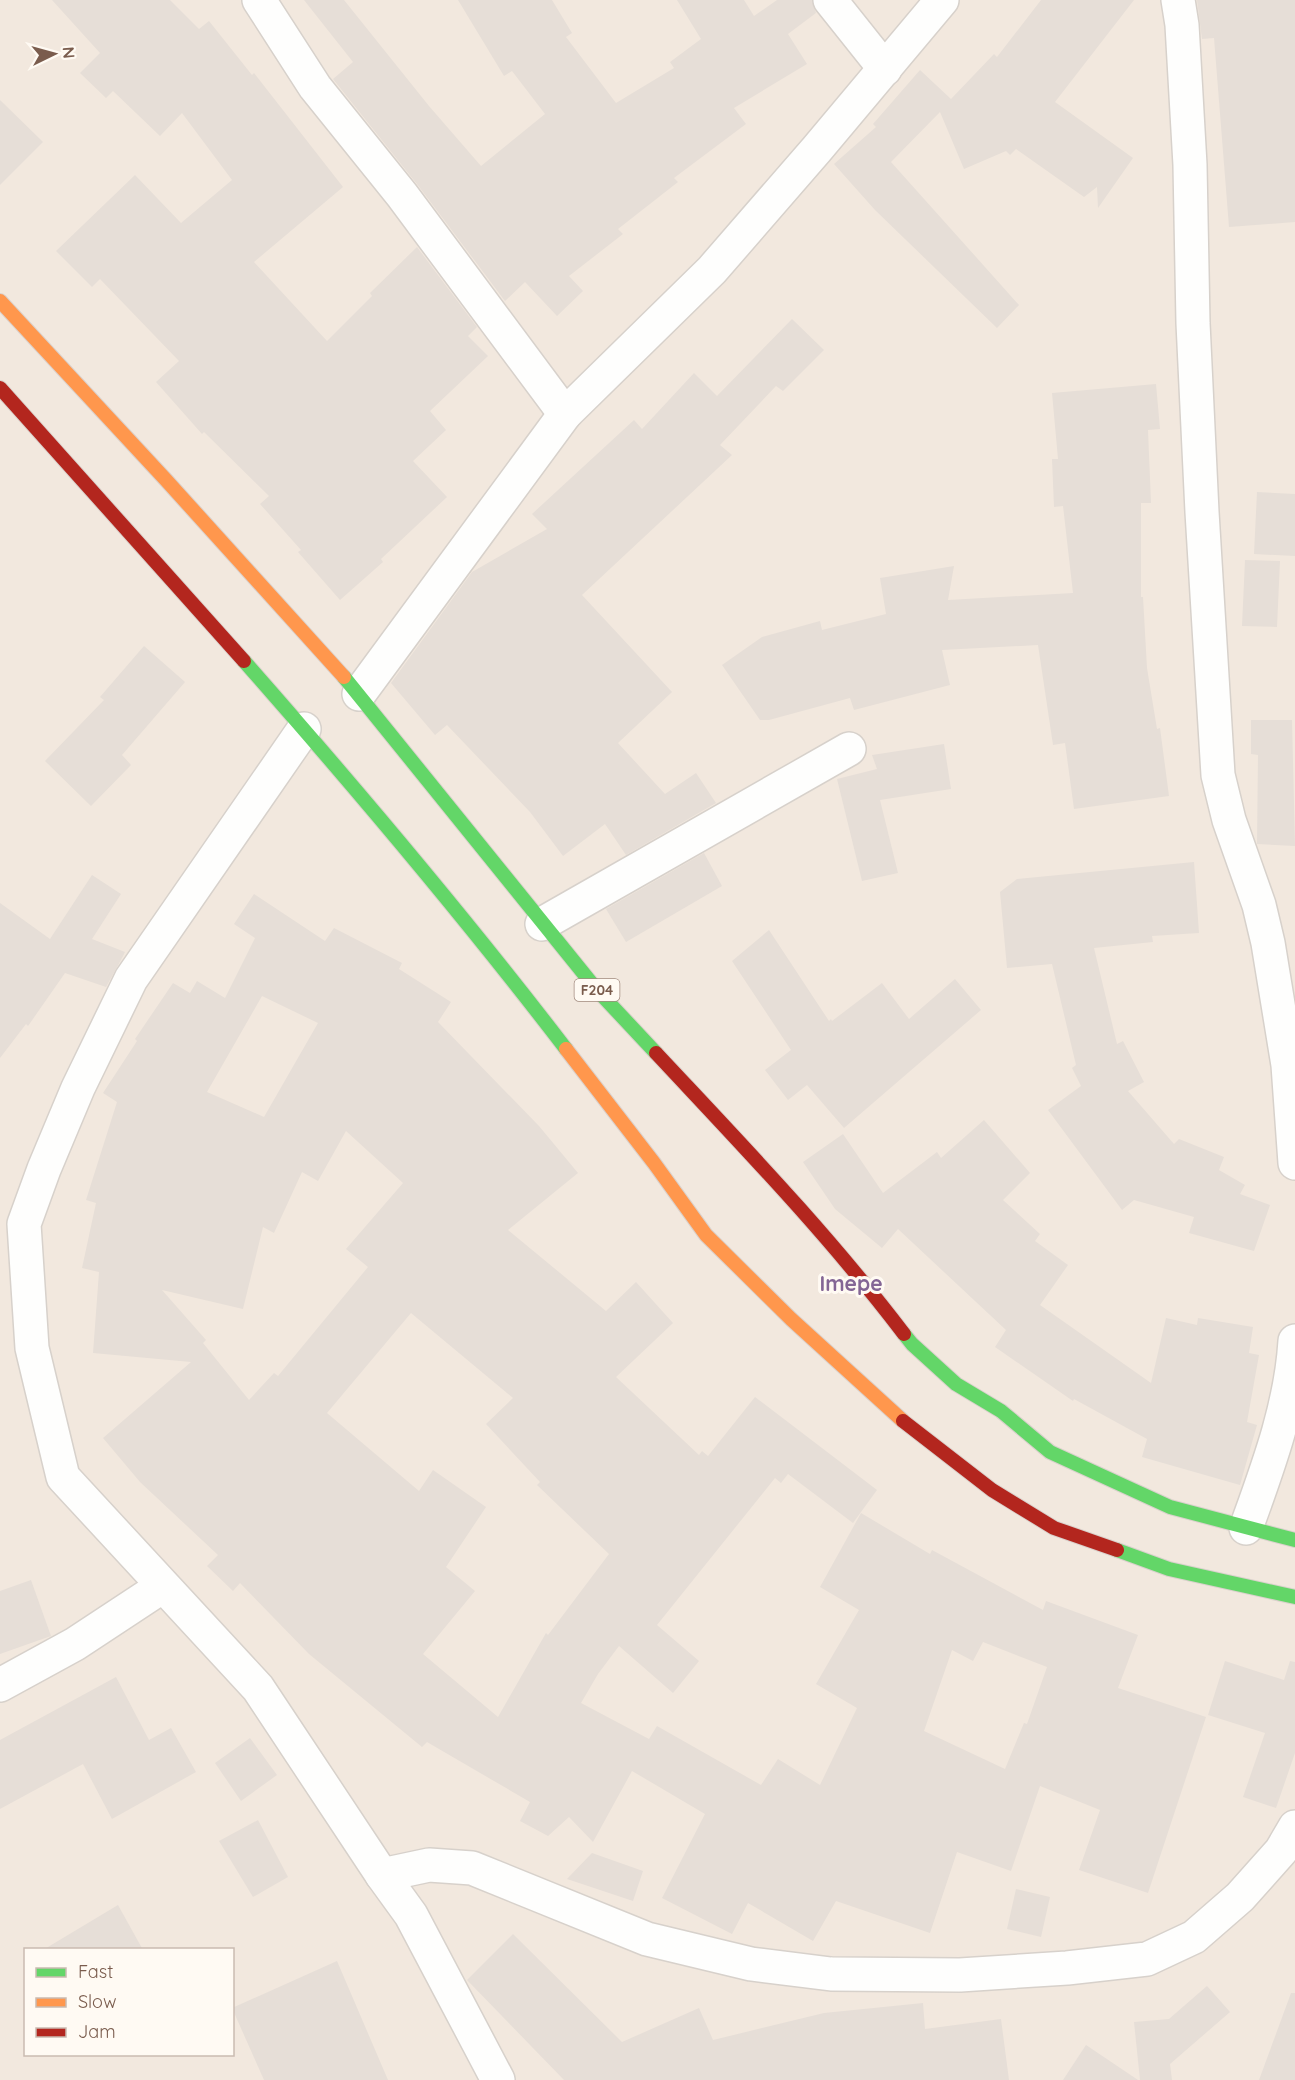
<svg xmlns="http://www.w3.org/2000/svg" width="1295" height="2080" font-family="Quicksand,sans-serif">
	<rect width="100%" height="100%" fill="#f9f5f0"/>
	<path fill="#f2e8de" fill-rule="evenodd" d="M 0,0 L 1295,0 L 1295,2080 L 0,2080 ZM 26,1950 L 232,1950 L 232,2054 L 26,2054 Z"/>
	<g fill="#e6ded7" fill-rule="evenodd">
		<path d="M 52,0 L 170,0 L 199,29 L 209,21 L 252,75 L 254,73 L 343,187 L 254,262 L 327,341 L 372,296 L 370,293 L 417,247 L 477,327 L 468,336 L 488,356 L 430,411 L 446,430 L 413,461 L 447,497 L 381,559 L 383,562 L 340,600 L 298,552 L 301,550 L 260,504 L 269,496 L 204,432 L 202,434 L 156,382 L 179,361 L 100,279 L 92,287 L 56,251 L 135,175 L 181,223 L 232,180 L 182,113 L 160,136 L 113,91 L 106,98 L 80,73 L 100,53 Z"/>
		<path d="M 304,0 L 344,0 L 429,106 L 481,166 L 545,114 L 512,71 L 504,76 L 458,0 L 552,0 L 572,33 L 566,37 L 616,103 L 674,68 L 670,62 L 701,39 L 677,0 L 744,0 L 754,16 L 777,0 L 812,0 L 816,13 L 788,34 L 807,64 L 734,108 L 746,124 L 674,178 L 678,182 L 618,229 L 623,234 L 569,276 L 583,291 L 557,316 L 525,282 L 505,301 L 417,184 L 333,79 L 353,62 Z"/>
		<path d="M 1041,0 L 1134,0 L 1055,102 L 1133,158 L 1098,208 L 1097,187 L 1084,197 L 1016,149 L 1010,155 L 1006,151 L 964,169 L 940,112 L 891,162 L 1019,305 L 997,328 L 875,210 L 834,164 L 876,127 L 873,124 L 920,70 L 951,99 L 994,54 L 997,57 Z"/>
		<path d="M 1197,0 L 1295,0 L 1295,222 L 1229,227 L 1214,38 L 1202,39 Z"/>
		<path d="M 0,100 L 43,142 L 0,185 Z"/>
		<path d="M 792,319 L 824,350 L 783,391 L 776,386 L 720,445 L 732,455 L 582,595 L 672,692 L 618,743 L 665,794 L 696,773 L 716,803 L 626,855 L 605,824 L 563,856 L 530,812 L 447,725 L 435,735 L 391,683 L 472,572 L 547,529 L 532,514 L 634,420 L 642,429 L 694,373 L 717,396 Z"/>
		<path d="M 1156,384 L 1160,429 L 1148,430 L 1151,503 L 1141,503 L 1141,597 L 1143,597 L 1147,668 L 1157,729 L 1160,728 L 1169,796 L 1074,809 L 1065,743 L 1053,745 L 1038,645 L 942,650 L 950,685 L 854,710 L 850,698 L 769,720 L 760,720 L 722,665 L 762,637 L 820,621 L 822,630 L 886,614 L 880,578 L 954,566 L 948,600 L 1073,593 L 1063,506 L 1054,507 L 1052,459 L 1058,459 L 1052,393 Z"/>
		<path d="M 1257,492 L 1295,494 L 1295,556 L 1254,554 Z"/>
		<path d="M 1245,560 L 1280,561 L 1277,627 L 1242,626 Z"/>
		<path d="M 144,646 L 185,682 L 122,755 L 131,765 L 91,806 L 45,761 L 104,700 L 100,697 Z"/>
		<path d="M 1251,720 L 1292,720 L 1295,846 L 1257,844 L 1258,755 L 1251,754 Z"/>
		<path d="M 944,744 L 951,789 L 880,800 L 898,873 L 862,881 L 837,779 L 877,769 L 872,755 Z"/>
		<path d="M 704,853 L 722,886 L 626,942 L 606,909 Z"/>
		<path d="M 1194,862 L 1199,933 L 1152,936 L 1153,942 L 1094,948 L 1117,1044 L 1123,1041 L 1144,1082 L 1128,1091 L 1174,1144 L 1179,1139 L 1224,1157 L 1219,1170 L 1245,1185 L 1240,1194 L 1270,1205 L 1254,1251 L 1189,1233 L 1194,1217 L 1134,1200 L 1122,1210 L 1048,1110 L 1081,1086 L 1072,1068 L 1076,1065 L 1052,964 L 1007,968 L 1000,892 L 1017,879 Z"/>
		<path d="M 92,875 L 121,894 L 92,939 L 125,952 L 122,958 L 106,987 L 65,973 L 28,1026 L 26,1024 L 0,1058 L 0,903 L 50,939 Z"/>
		<path d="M 254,894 L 325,941 L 334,928 L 402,963 L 399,969 L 451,1002 L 438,1022 L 539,1126 L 578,1173 L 508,1230 L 606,1311 L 636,1282 L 673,1323 L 616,1377 L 699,1455 L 702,1451 L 708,1456 L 755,1397 L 877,1490 L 853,1523 L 788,1474 L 781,1483 L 775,1478 L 657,1625 L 699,1661 L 673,1693 L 619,1646 L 598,1674 L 581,1703 L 649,1739 L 657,1726 L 761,1785 L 778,1759 L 820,1785 L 857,1708 L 816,1684 L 859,1610 L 820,1587 L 861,1513 L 930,1554 L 932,1550 L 1043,1610 L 1046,1601 L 1138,1635 L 1118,1688 L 1206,1717 L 1148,1893 L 1079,1870 L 1100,1810 L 1040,1786 L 1011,1871 L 957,1852 L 930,1933 L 836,1901 L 813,1941 L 748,1903 L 732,1934 L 662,1898 L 705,1814 L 632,1771 L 593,1842 L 569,1817 L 548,1836 L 520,1821 L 530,1802 L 427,1742 L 422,1747 L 309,1654 L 240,1583 L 233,1591 L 207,1566 L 218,1555 L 140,1482 L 103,1438 L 191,1362 L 93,1353 L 99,1272 L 82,1268 L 96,1203 L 86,1200 L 117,1102 L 103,1093 L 137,1041 L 135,1039 L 173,983 L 190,993 L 197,981 L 225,998 L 255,938 L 234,924 ZM 262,996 L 318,1023 L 264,1117 L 207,1092 ZM 346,1131 L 403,1183 L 346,1249 L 368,1267 L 278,1376 L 274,1373 L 249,1400 L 203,1343 L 206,1340 L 162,1290 L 243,1309 L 263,1227 L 274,1233 L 302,1172 L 318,1181 ZM 411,1313 L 513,1398 L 486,1424 L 540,1482 L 537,1485 L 609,1554 L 548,1635 L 546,1633 L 498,1717 L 423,1654 L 475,1591 L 446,1567 L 486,1507 L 433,1470 L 419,1491 L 327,1413 ZM 983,1642 L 1047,1667 L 1027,1724 L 1024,1723 L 1005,1769 L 924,1731 L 952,1650 L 973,1661 Z"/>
		<path d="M 769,930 L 829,1021 L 831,1019 L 832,1021 L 882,983 L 909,1019 L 955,979 L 981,1010 L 844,1128 L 807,1085 L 788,1100 L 765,1070 L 791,1050 L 732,961 Z"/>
		<path d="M 984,1120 L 1030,1173 L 1003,1200 L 1040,1234 L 1035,1241 L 1068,1265 L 1040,1305 L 1151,1383 L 1166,1318 L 1197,1325 L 1198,1318 L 1253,1327 L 1249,1353 L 1259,1355 L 1247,1422 L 1257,1425 L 1240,1485 L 1142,1457 L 1147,1439 L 1074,1399 L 1073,1401 L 995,1347 L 1006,1330 L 898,1229 L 882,1248 L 835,1209 L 803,1162 L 843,1134 L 883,1193 L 937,1152 L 941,1158 Z"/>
		<path d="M 31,1580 L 51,1636 L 0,1654 L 0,1591 Z"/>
		<path d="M 1225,1661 L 1284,1680 L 1290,1661 L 1295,1662 L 1295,1753 L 1276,1808 L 1243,1797 L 1265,1733 L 1208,1715 Z"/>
		<path d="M 116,1677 L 149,1740 L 171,1728 L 196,1772 L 112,1819 L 83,1764 L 0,1809 L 0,1740 Z"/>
		<path d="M 250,1738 L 277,1775 L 241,1801 L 215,1763 Z"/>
		<path d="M 258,1820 L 288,1877 L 253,1897 L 219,1841 Z"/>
		<path d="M 592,1853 L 643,1871 L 633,1901 L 567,1879 Z"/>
		<path d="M 1016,1889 L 1050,1897 L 1041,1937 L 1007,1929 Z"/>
		<path d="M 118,1905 L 143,1950 L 43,1950 Z"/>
		<path d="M 513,1934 L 622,2042 L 699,2008 L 713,2040 L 824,2013 L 923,2003 L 925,2029 L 1001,2019 L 1009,2080 L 564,2080 L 467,1980 Z"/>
		<path d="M 337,1961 L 388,2080 L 264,2080 L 232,2008 Z"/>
		<path d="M 1207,1986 L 1230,2012 L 1170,2064 L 1172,2080 L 1140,2080 L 1134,2022 L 1169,2019 Z"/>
		<path d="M 1291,1993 L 1295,1993 L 1295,2080 L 1259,2080 Z"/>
		<path d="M 1086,2045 L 1138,2080 L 1063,2080 Z"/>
	</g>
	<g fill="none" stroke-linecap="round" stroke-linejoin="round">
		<g stroke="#d7d1cb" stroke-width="36">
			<g id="street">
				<path d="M 259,0 L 315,87 L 402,195 L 565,414"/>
				<path d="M 830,0 L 885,69"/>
				<path d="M 1178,0 L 1182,25 L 1190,165 L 1193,323 L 1202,512 L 1218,775 L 1229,820 L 1259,905 L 1268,943 L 1288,1065 L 1295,1163"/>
				<path d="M 359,694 L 565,414 L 712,270 L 817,149 L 942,0"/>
				<path d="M 304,729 L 131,979 L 78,1088 L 44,1169 L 24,1224 L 32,1348 L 63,1477 L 258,1688 L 382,1875 L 411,1915 L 498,2080"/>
				<path d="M 542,924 L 849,749"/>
				<path d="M 1246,1528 C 1268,1467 1291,1406 1295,1341"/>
				<path d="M 0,1685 L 75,1644 L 163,1586"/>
				<path d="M 382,1875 L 429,1865 L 472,1868 L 647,1939 L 751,1964 L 831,1974 L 960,1975 L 1067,1968 L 1147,1959 L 1194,1937 L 1240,1897 L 1281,1851 L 1295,1827"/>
			</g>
		</g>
		<g stroke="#dad1cc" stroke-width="16">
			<g id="fast">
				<path d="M 244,661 C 355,787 464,916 566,1049"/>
				<path d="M 344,677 L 597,990 L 656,1053"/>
				<path d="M 904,1334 L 912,1344 L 956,1384 L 1001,1411 L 1050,1452 L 1170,1507 L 1295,1540"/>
				<path d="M 1117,1550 L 1169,1569 L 1295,1597"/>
			</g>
		</g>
		<g stroke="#dad1cc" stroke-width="16">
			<g id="slow">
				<path d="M 0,301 L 166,480 L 344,677"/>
				<path d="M 566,1049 L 654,1163 L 706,1235 L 791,1319 L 903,1421"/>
			</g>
		</g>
		<g stroke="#dad1cc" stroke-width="16">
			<g id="jam">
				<path d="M 0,388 L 244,661"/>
				<path d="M 656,1053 C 741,1144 828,1234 904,1334"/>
				<path d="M 903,1421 L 992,1490 L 1054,1528 L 1117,1550"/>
			</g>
		</g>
		<use href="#street" stroke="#fefefd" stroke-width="33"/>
		<use href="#fast" stroke="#63d668" stroke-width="14"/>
		<use href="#slow" stroke="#ff974d" stroke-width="14"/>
		<use href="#jam" stroke="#b3261e" stroke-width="14"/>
	</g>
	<g text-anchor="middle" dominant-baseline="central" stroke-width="6" stroke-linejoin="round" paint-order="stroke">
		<rect fill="#fffaf3" stroke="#a28b7f" stroke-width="1.5" x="574.5" y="979" width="45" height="22" rx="4.5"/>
		<g font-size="14" font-weight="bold" fill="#7a5c4d">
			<text x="597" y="990">F204</text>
		</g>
		<g font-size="21" font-weight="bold" fill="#846695" stroke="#fffaf3">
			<text x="851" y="1283">Imepe</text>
		</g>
	</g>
	<rect x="24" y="1948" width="210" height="108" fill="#fffaf3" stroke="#cabbb1" stroke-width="1.5"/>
	<rect x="36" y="1968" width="30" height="9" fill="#63d668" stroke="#cabbb1" stroke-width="1.5"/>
	<text x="78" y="1978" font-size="18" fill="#7a5c4d">Fast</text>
	<rect x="36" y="1998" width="30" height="9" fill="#ff974d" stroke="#cabbb1" stroke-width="1.5"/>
	<text x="78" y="2008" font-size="18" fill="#7a5c4d">Slow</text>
	<rect x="36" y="2028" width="30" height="9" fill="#b3261e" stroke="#cabbb1" stroke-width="1.5"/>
	<text x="78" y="2038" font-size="18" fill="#7a5c4d">Jam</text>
	<g transform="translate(54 54) rotate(85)" stroke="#fffaf3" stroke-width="4.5" paint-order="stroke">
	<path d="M0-4.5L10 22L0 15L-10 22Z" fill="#7a5c4d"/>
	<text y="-9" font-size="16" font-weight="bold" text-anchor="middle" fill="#7a5c4d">N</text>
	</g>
</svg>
